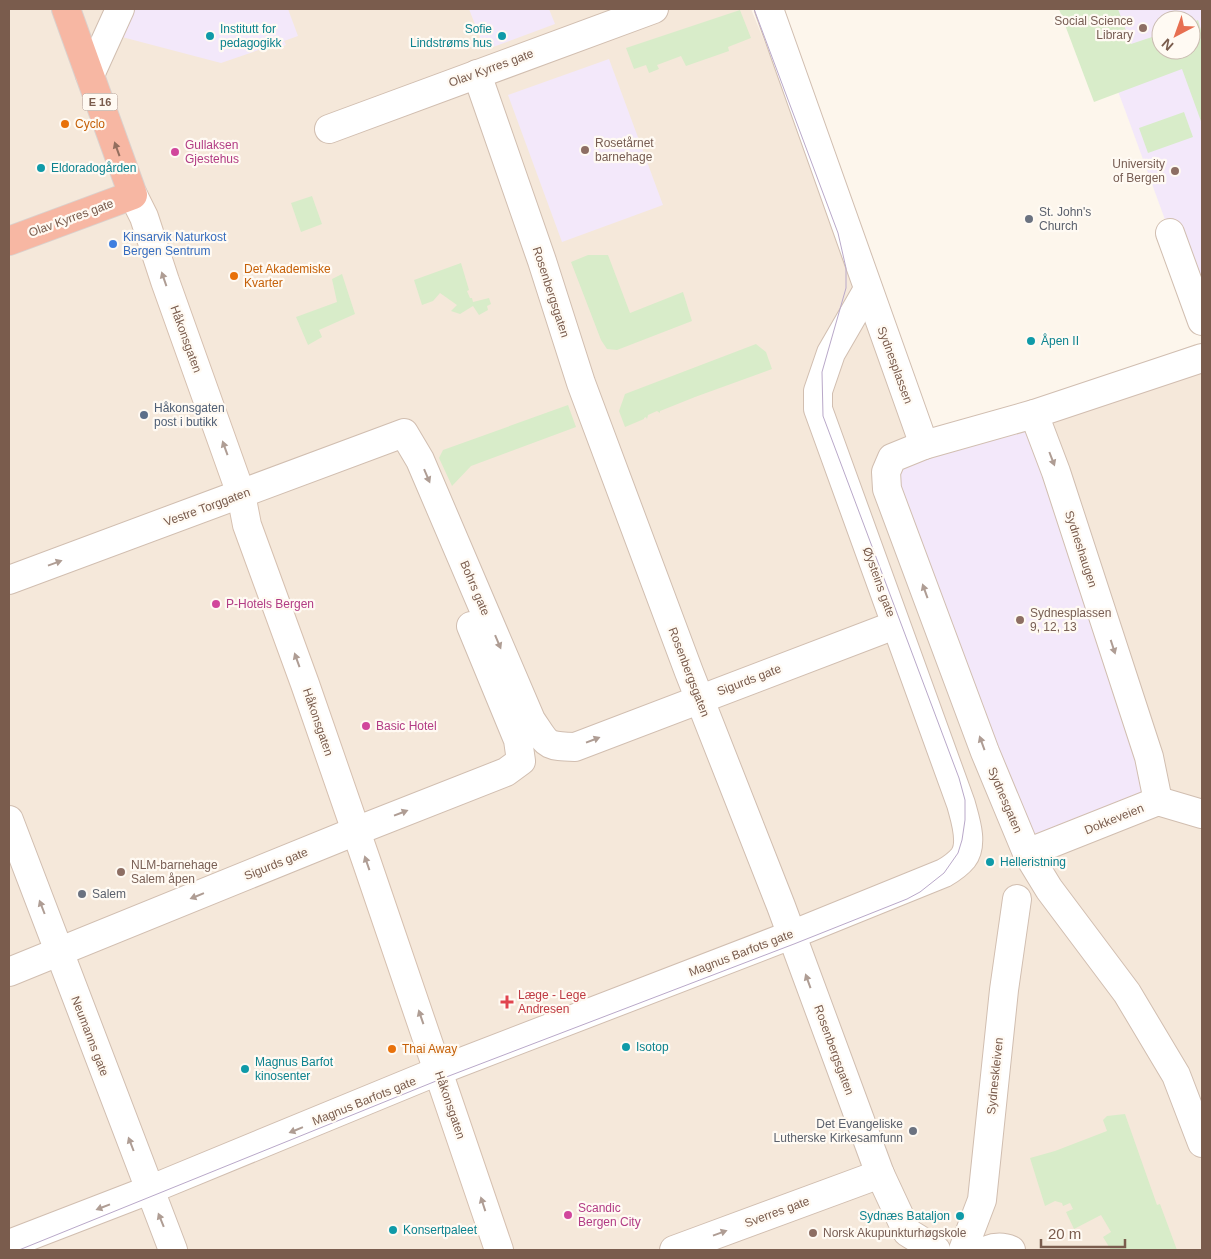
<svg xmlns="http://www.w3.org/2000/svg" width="1211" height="1259" font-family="Helvetica,sans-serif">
	<rect width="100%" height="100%" fill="#fdf6ec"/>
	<path fill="#f5e8da" d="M 9,9 L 751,9 L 816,168 L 918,454 L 1195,344 L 1202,348 L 1202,1250 L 9,1250 Z"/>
	<g fill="#f3e8fa" fill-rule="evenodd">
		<path d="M 134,9 L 288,9 L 298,36 L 284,41 L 286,45 L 281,47 L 279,43 L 221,63 L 122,37 Z"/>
		<path d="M 469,9 L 549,9 L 555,24 L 485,50 Z"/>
		<path d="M 1087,9 L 1202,9 L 1202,321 L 1125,110 ZM 1161,20 L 1191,20 L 1191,50 L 1161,50 Z"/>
		<path d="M 609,59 L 663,205 L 562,242 L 508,95 Z"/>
		<path d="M 1034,414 L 1158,801 L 1027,853 L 886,472 Z"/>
	</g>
	<g fill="#d8ecc9">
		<path d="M 1059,9 L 1118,9 L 1131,44 L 1161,34 L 1161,50 L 1191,50 L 1191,23 L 1198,20 L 1202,33 L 1202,124 L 1182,69 L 1094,102 Z"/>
		<path d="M 740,10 L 751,38 L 728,47 L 729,51 L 686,66 L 681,56 L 657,65 L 659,69 L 649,73 L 646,65 L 634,69 L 626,48 Z"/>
		<path d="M 1184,112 L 1193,137 L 1148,153 L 1139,128 Z"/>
		<path d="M 312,196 L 322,224 L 301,232 L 291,203 Z"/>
		<path d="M 588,255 L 608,255 L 630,313 L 683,292 L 692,321 L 617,350 L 607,349 L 601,340 L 571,262 Z"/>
		<path d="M 461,263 L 469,290 L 467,291 L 470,298 L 472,298 L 473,302 L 489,298 L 491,304 L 487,306 L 488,310 L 479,315 L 473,306 L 460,314 L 451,311 L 457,305 L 440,293 L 433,301 L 422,305 L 414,280 Z"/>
		<path d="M 342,274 L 355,314 L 319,330 L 322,337 L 308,345 L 296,317 L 337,302 L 332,279 Z"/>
		<path d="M 756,344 L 766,352 L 772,369 L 695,397 L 660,411 L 660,413 L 657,411 L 648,415 L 647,419 L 646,417 L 644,418 L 644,419 L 625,427 L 619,411 L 625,394 Z"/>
		<path d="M 568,405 L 576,427 L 471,466 L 452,486 L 439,458 L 443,450 Z"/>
		<path d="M 1125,1114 L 1157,1205 L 1160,1204 L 1177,1250 L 1111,1250 L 1103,1237 L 1111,1232 L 1101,1215 L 1074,1229 L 1066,1212 L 1073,1209 L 1070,1203 L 1063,1206 L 1062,1203 L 1055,1201 L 1045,1206 L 1030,1158 L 1055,1151 L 1107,1131 L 1103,1120 L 1107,1116 Z"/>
	</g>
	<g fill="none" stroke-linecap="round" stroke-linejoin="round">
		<g stroke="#d1beb0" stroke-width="30">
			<g id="street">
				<path d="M 769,9 L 924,445 L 1034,414 L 1202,358"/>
				<path d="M 477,74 L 542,261 L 581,383 L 689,672 L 781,906 L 880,1174 L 907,1232 L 936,1250"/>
				<path d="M 90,75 L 120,9"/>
				<path d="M 329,129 L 654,9"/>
				<path d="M 1170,233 L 1202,321"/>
				<path d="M 1034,414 L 1056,472 L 1149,757 L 1158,801"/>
				<path d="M 924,445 L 892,458 L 886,472 L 887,489 L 985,752 L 1027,853 L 1049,889 L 1127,993 L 1176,1075 L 1202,1143"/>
				<path d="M 9,580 L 404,433 L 420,460 L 531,720 C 548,745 544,746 575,747 L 895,625"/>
				<path d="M 9,820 L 173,1250"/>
				<path d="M 1027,853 L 1158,801 L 1202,814"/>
				<path d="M 9,972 L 356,831 L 506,772 L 521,761 L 518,740 L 471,626"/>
				<path d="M 9,1244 L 149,1190 L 438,1071 L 791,935 L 944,873 C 951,869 958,864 963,858 C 974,844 965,819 961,804 L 818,409 L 818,391 L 831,353 L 868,289"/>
				<path d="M 674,1250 L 880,1174"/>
				<path d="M 963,1250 L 982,1200 L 1004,990 L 1017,899"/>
				<path d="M 987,1250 C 995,1247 1004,1247 1011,1250"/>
			</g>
		</g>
		<g stroke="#d6c0b0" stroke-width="30">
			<path id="secondary" d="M 133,195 L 144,217 L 165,281 L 241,494 L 247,525 L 305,684 L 366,860 L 499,1250"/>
		</g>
		<g stroke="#dad1cd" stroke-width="30">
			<path id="highway" d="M 9,241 L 133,195 L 66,9"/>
		</g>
		<use href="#street" stroke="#fff" stroke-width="28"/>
		<use href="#secondary" stroke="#fff" stroke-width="28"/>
		<use href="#highway" stroke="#f7b7a3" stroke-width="28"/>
		<path stroke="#b9a8c9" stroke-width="1" d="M 19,1250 L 441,1079 L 794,944 L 907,899 L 920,892 L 944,873 L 958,853 L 962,840 L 965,820 L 965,800 L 959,778 L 823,416 L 822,372 L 846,288 L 846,268 L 838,233 L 754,9"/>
	</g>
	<defs><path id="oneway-solid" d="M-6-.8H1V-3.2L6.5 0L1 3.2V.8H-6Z" transform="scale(1.25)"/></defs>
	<use fill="#936e5e" href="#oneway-solid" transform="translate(117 149) rotate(-110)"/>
	<g fill="#af9d94">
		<use href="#oneway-solid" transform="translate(164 279) rotate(-109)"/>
		<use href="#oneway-solid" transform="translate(225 448) rotate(-110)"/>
		<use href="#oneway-solid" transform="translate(1052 459) rotate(69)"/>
		<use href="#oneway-solid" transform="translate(427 476) rotate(67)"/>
		<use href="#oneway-solid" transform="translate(55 563) rotate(-20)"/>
		<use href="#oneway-solid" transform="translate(925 591) rotate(-110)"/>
		<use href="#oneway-solid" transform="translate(498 642) rotate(67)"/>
		<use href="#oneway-solid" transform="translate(1113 647) rotate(72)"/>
		<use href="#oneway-solid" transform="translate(297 660) rotate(-110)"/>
		<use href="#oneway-solid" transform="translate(593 740) rotate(-21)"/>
		<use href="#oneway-solid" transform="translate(982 743) rotate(-110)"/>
		<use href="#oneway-solid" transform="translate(401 813) rotate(-21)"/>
		<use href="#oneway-solid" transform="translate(367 863) rotate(-109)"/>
		<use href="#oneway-solid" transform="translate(197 896) rotate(158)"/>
		<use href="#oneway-solid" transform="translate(42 907) rotate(-111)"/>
		<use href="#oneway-solid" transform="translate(808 981) rotate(-110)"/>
		<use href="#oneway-solid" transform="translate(421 1017) rotate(-109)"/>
		<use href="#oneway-solid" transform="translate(296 1130) rotate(158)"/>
		<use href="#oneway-solid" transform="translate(131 1144) rotate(-111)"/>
		<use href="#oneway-solid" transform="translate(483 1204) rotate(-108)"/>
		<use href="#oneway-solid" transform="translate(103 1207) rotate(159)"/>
		<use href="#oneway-solid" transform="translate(161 1220) rotate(-112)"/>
		<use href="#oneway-solid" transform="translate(720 1233) rotate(-20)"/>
	</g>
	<g fill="#8d6e63" stroke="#fffaf3" stroke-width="2">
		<circle cx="1143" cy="28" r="5"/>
		<circle cx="585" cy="150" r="5"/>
		<circle cx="1175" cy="171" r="5"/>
		<circle cx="1020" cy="620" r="5"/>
		<circle cx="121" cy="872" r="5"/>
		<circle cx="813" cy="1233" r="5"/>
	</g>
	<g fill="#0f9aa8" stroke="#fffaf3" stroke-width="2">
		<circle cx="210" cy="36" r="5"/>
		<circle cx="502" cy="36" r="5"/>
		<circle cx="41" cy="168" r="5"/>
		<circle cx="1031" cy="341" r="5"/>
		<circle cx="990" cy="862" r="5"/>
		<circle cx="626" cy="1047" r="5"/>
		<circle cx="245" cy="1069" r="5"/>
		<circle cx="960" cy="1216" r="5"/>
		<circle cx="393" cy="1230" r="5"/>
	</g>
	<g fill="#e8710a" stroke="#fffaf3" stroke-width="2">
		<circle cx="65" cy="124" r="5"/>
		<circle cx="234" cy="276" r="5"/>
		<circle cx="392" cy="1049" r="5"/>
	</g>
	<g fill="#d1479c" stroke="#fffaf3" stroke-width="2">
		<circle cx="175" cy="152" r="5"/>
		<circle cx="216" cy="604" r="5"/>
		<circle cx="366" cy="726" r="5"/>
		<circle cx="568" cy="1215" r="5"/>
	</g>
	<g fill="#6b7280" stroke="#fffaf3" stroke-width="2">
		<circle cx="1029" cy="219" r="5"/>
		<circle cx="82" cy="894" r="5"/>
		<circle cx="913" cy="1131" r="5"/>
	</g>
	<circle fill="#3f7fe0" stroke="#fffaf3" stroke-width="2" cx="113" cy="244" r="5"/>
	<circle fill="#5c6f8a" stroke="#fffaf3" stroke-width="2" cx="144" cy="415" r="5"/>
	<path fill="#e0444e" stroke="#fffaf3" stroke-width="2" d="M504.5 994.5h5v5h5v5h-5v5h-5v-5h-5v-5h5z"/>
	<g text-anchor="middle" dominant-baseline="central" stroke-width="4.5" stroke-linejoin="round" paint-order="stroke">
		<rect fill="#fffaf3" stroke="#a28b7f" stroke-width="1" x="82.5" y="93.5" width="35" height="17" rx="4"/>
		<g font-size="11" font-weight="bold" fill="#7a5c4d">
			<text x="100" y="102">E 16</text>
		</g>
		<g font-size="12" fill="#785e54" stroke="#fffaf3" text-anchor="start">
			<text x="1133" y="21" text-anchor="end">Social Science<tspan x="1133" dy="14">Library</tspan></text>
			<text x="595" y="143">Rosetårnet<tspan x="595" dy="14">barnehage</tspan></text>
			<text x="1165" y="164" text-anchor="end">University<tspan x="1165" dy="14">of Bergen</tspan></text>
			<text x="1030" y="613">Sydnesplassen<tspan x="1030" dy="14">9, 12, 13</tspan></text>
			<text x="131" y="865">NLM-barnehage<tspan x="131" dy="14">Salem åpen</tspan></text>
			<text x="823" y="1233">Norsk Akupunkturhøgskole</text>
		</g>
		<g font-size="12" fill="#0d838f" stroke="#fffaf3" text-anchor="start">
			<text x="220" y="29">Institutt for<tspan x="220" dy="14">pedagogikk</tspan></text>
			<text x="492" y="29" text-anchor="end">Sofie<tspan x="492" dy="14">Lindstrøms hus</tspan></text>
			<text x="51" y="168">Eldoradogården</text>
			<text x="1041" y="341">Åpen II</text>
			<text x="1000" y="862">Helleristning</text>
			<text x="636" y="1047">Isotop</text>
			<text x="255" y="1062">Magnus Barfot<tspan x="255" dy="14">kinosenter</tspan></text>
			<text x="950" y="1216" text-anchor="end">Sydnæs Bataljon</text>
			<text x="403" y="1230">Konsertpaleet</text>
		</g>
		<g font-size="12" fill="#7a5c4d" stroke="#fffaf3">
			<text transform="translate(491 68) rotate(-20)">Olav Kyrres gate</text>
			<text transform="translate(71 218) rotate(-20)">Olav Kyrres gate</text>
			<text transform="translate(551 292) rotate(72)">Rosenbergsgaten</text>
			<text transform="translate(186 339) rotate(70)">Håkonsgaten</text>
			<text transform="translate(895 365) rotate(70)">Sydnesplassen</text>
			<text transform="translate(207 507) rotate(-20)">Vestre Torggaten</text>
			<text transform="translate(1081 549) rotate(72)">Sydneshaugen</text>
			<text transform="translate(879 582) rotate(70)">Øysteins gate</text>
			<text transform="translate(475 588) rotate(67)">Bohrs gate</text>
			<text transform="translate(689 672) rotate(69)">Rosenbergsgaten</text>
			<text transform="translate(749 680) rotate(-21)">Sigurds gate</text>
			<text transform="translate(318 722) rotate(71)">Håkonsgaten</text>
			<text transform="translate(1005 800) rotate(67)">Sydnesgaten</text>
			<text transform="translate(1114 819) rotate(-22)">Dokkeveien</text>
			<text transform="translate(276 864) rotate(-22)">Sigurds gate</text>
			<text transform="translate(741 953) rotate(-21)">Magnus Barfots gate</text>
			<text transform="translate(90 1036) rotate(69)">Neumanns gate</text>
			<text transform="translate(834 1050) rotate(70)">Rosenbergsgaten</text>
			<text transform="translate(995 1076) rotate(-84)">Sydneskleiven</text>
			<text transform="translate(364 1101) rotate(-22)">Magnus Barfots gate</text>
			<text transform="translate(450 1105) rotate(71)">Håkonsgaten</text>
			<text transform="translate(777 1212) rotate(-20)">Sverres gate</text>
		</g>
		<g font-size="12" fill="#c56008" stroke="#fffaf3" text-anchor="start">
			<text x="75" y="124">Cyclo</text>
			<text x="244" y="269">Det Akademiske<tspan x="244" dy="14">Kvarter</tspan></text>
			<text x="402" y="1049">Thai Away</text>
		</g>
		<g font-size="12" fill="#b23c85" stroke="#fffaf3" text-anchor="start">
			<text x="185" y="145">Gullaksen<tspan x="185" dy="14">Gjestehus</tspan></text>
			<text x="226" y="604">P-Hotels Bergen</text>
			<text x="376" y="726">Basic Hotel</text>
			<text x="578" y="1208">Scandic<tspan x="578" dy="14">Bergen City</tspan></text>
		</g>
		<g font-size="12" fill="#5b616d" stroke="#fffaf3" text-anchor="start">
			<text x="1039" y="212">St. John's<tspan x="1039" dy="14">Church</tspan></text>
			<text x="92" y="894">Salem</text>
			<text x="903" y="1124" text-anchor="end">Det Evangeliske<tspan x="903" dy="14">Lutherske Kirkesamfunn</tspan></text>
		</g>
		<g font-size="12" fill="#366cbe" stroke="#fffaf3" text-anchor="start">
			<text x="123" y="237">Kinsarvik Naturkost<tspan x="123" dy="14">Bergen Sentrum</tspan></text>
		</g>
		<g font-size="12" fill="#4e5e75" stroke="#fffaf3" text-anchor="start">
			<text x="154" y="408">Håkonsgaten<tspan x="154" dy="14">post i butikk</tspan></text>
		</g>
		<g font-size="12" fill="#be3a42" stroke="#fffaf3" text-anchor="start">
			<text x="518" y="995">Læge - Lege<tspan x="518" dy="14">Andresen</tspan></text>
		</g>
	</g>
	<rect width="1211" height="1259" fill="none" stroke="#7a5c4d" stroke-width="20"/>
	<g transform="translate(1176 35) rotate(221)"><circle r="24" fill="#fffaf3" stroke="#cabbb1"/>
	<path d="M0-4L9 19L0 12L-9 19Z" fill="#e76f51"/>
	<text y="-8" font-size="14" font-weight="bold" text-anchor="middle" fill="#7a5c4d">N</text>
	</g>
	<path d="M1041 1239v8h84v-8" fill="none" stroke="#7a5c4d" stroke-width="2.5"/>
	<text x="1048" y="1239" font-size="15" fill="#7a5c4d" stroke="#fffaf3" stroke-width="4" paint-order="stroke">20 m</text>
</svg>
